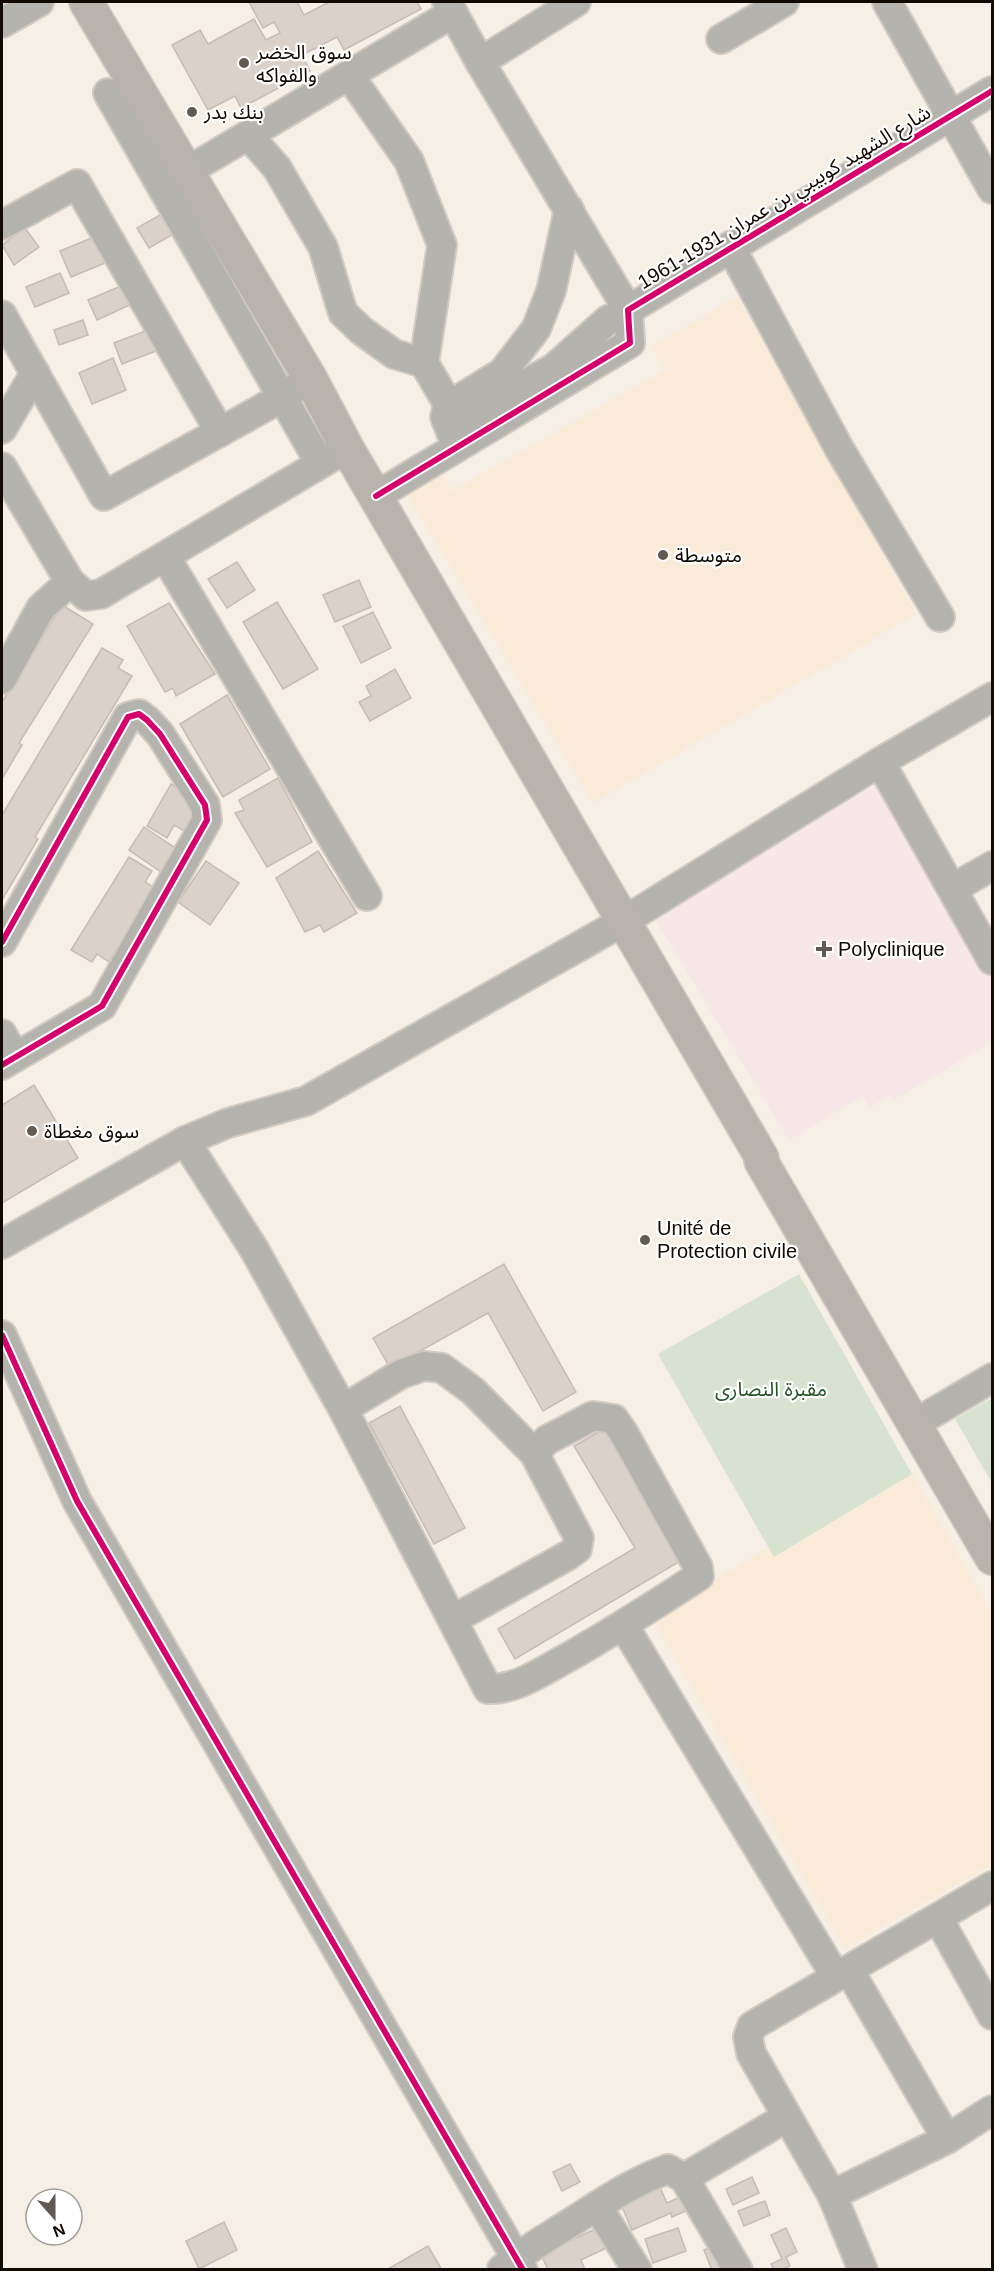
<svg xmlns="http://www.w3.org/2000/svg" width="994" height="2271" font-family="Arial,'Noto Sans Arabic',sans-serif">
	<rect width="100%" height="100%" fill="#f6efe5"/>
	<g fill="#f9ebd7">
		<path d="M 737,297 L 916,614 L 593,803 L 408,496 L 443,475 L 452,491 L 665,370 L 651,346 Z"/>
		<path d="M 912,1474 L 992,1614 L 992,1864 L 845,1948 L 652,1619 L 768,1547 L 775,1557 Z"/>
	</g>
	<path fill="#f8e7e8" d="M 879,782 L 992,979 L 992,1042 L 894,1100 L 890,1095 L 870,1107 L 863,1096 L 789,1140 L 655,919 Z"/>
	<g fill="#d8e2d0">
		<path d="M 799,1274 L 912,1474 L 774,1557 L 658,1354 Z"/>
		<path d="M 992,1398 L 992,1483 L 955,1419 Z"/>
	</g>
	<g fill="#dad1ca" stroke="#c6bcb5" stroke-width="1.5">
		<path d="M 249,2 L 297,2 L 304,15 L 329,2 L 417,2 L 421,9 L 344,50 L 337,37 L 302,55 L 310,71 L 241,108 L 235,96 L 208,110 L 172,45 L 200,30 L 208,44 L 254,19 L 266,40 L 280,33 L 274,22 L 263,28 Z"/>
		<path d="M 167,211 L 179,231 L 149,248 L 137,228 Z"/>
		<path d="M 25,228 L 39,247 L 14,265 L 2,245 Z"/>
		<path d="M 94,237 L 105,263 L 71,277 L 60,251 Z"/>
		<path d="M 60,273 L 69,293 L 35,307 L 26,287 Z"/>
		<path d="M 121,286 L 130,305 L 97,320 L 88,300 Z"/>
		<path d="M 83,320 L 88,335 L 59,345 L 54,330 Z"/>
		<path d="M 148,330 L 156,351 L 122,364 L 114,343 Z"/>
		<path d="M 113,358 L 126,390 L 92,404 L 79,373 Z"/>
		<path d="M 237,562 L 255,590 L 227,608 L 208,579 Z"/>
		<path d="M 359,580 L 371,607 L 335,622 L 323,595 Z"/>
		<path d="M 277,602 L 318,669 L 283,689 L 243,622 Z"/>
		<path d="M 169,603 L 215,674 L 176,696 L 173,688 L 165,692 L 127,626 Z"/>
		<path d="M 62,605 L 93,624 L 19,743 L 22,745 L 2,779 L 2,702 Z"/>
		<path d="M 373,612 L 391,648 L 361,663 L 343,626 Z"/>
		<path d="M 102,648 L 123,660 L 118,668 L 132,676 L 35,837 L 38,839 L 2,900 L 2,815 Z"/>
		<path d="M 395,669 L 411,698 L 370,721 L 359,702 L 371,696 L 366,686 Z"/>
		<path d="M 227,695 L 270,769 L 223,797 L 180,724 Z"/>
		<path d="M 278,778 L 312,842 L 267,867 L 235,813 L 244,810 L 239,800 Z"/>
		<path d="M 171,784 L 203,803 L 186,832 L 174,825 L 167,838 L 147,826 Z"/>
		<path d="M 144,827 L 177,849 L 161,872 L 129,850 Z"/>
		<path d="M 318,851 L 357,913 L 324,932 L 320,925 L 305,932 L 276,878 Z"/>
		<path d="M 129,857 L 152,871 L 145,882 L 155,888 L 109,962 L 97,954 L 92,962 L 71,950 Z"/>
		<path d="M 206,861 L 239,883 L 210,925 L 178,902 Z"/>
		<path d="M 34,1085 L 78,1158 L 2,1203 L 2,1105 Z"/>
		<path d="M 504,1264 L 576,1392 L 543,1411 L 488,1313 L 390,1368 L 373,1338 Z"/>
		<path d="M 400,1406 L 465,1528 L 434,1544 L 369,1423 Z"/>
		<path d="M 604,1429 L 682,1560 L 515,1659 L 498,1629 L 635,1548 L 574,1446 Z"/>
		<path d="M 570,2164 L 580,2182 L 562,2191 L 553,2172 Z"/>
		<path d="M 752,2177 L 759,2193 L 733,2205 L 726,2189 Z"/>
		<path d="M 659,2185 L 667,2203 L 682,2196 L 688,2210 L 672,2217 L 671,2213 L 632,2230 L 620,2202 Z"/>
		<path d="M 765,2201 L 770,2215 L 744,2226 L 738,2211 Z"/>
		<path d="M 224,2222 L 237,2250 L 199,2269 L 186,2241 Z"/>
		<path d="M 604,2225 L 613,2245 L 581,2260 L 585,2270 L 548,2270 L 541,2254 Z"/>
		<path d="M 678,2228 L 686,2251 L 653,2263 L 645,2239 Z"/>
		<path d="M 786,2228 L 797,2252 L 786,2257 L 790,2266 L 782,2270 L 774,2270 L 771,2264 L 782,2259 L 771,2235 Z"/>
		<path d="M 727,2241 L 724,2270 L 712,2270 L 704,2250 Z"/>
		<path d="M 428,2246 L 442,2270 L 386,2270 Z"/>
	</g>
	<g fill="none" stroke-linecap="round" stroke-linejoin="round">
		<g stroke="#d0cac3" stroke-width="32">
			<g id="minor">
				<path d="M 447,2 L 480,62 L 628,310 L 608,320 L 554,368 L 449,426"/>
				<path d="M 887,2 L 992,189"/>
				<path d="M 2,23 L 39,2"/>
				<path d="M 721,39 L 784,2"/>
				<path d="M 480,62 L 576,2"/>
				<path d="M 349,75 L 409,161 L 442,245 L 424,363 L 448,404 L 445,417 L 454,440"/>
				<path d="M 108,93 L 320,463"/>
				<path d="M 248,135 L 277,168 L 323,247 L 343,313 L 362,331 L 394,354 L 424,363"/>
				<path d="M 186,172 L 453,13"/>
				<path d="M 2,225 L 77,184 L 220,432"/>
				<path d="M 730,246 L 840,450 L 940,617"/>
				<path d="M 2,315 L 104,496 L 283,397 L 310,378"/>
				<path d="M 463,397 L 502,373 L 536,329 L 551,291 L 569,209"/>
				<path d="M 2,429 L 35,373"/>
				<path d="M 2,467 L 70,582 L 86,596 L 101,594 L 347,448"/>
				<path d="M 376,496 L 630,343 L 628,310 L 992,91"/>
				<path d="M 165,556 L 367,896"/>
				<path d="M 2,679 L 41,608 L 70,582"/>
				<path d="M 880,762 L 992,960"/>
				<path d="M 952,889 L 992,866"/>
				<path d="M 2,942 L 128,717 L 139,714 L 147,720 L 160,734 L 205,805 L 207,820 L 102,1006 L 2,1065"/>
				<path d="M 2,1034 L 15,1057"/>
				<path d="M 185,1141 L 254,1249 L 343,1409 L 488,1689 C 516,1690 541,1672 565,1659 C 611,1633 655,1605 699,1576 L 698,1567 L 623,1432 L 614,1419 L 593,1416 L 547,1440 L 534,1453 L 579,1538 L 577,1549 L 567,1556 L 454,1619"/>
				<path d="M 2,1244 L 185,1141 L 228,1123 L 306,1101 L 624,921 L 880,762 L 992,697"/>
				<path d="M 2,1335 L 77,1501 L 523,2270"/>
				<path d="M 343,1409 L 401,1374 L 424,1366 L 442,1368 L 473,1391 L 534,1453"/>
				<path d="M 914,1424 L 992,1378"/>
				<path d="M 624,1626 L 836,1977"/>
				<path d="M 938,1918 L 992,2015"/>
				<path d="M 849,1970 L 947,2139"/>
				<path d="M 684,2178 L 787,2117"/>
				<path d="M 832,2195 L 947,2139 L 992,2110"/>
				<path d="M 597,2206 L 637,2270"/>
				<path d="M 502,2269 C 522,2252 545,2239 567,2225 C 599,2205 632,2182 668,2169 L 684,2178 L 738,2270"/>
				<path d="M 863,2270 L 832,2195 L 751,2053 L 748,2037 L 752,2026 L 992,1886"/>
			</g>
		</g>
		<g stroke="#d0cac3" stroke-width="36">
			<path id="major" d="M 86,2 L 310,378 L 347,448 L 762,1158 L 761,1161 L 992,1558"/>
		</g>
		<use href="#minor" stroke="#b5b3ad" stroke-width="28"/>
		<use href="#major" stroke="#b8b4ad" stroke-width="33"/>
		<g stroke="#fff" stroke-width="10">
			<g id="cycleway">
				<path d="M 376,496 L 630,343 L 628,310 L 992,91"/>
				<path d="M 2,942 L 128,717 L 139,714 L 147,720 L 160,734 L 205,805 L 207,820 L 102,1006 L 2,1065"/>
				<path d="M 2,1335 L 77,1501 L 523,2270"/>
			</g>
		</g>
		<use href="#cycleway" stroke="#d6006c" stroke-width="6"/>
	</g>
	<g fill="#615a52" stroke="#fff" stroke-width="2">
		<circle cx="244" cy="63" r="6"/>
		<circle cx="192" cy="112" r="6"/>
		<circle cx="663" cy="555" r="6"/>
		<path d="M821 940h6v6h6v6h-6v6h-6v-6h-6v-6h6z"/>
		<circle cx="32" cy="1131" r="6"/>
		<circle cx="645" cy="1240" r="6"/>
	</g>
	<g text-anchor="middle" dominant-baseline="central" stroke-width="4.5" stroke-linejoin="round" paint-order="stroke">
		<g font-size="20" fill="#110a03" stroke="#fff" text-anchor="start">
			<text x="256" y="52">سوق الخضر<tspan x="256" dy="23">والفواكه</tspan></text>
			<text x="204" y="112">بنك بدر</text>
			<text x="675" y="555">متوسطة</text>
			<text x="838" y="949">Polyclinique</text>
			<text x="44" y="1131">سوق مغطاة</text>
			<text x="657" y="1228">Unité de<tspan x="657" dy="23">Protection civile</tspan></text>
		</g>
		<g font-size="20" fill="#110a03" stroke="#fff">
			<text transform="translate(784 197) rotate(-31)">شارع الشهيد كوبيبي بن عمران 1931-1961</text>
		</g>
		<g font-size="20" fill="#235324" stroke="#fff">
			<text x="771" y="1389">مقبرة النصارى</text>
		</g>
	</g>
	<rect width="994" height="2271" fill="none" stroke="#110a03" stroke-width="6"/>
	<g transform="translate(54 2217) rotate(159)"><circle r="28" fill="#ffffff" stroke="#a09d9a" stroke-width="1.5"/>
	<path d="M0-4.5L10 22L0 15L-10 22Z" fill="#615a52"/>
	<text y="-9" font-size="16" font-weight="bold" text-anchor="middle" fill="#110a03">N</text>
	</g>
</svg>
